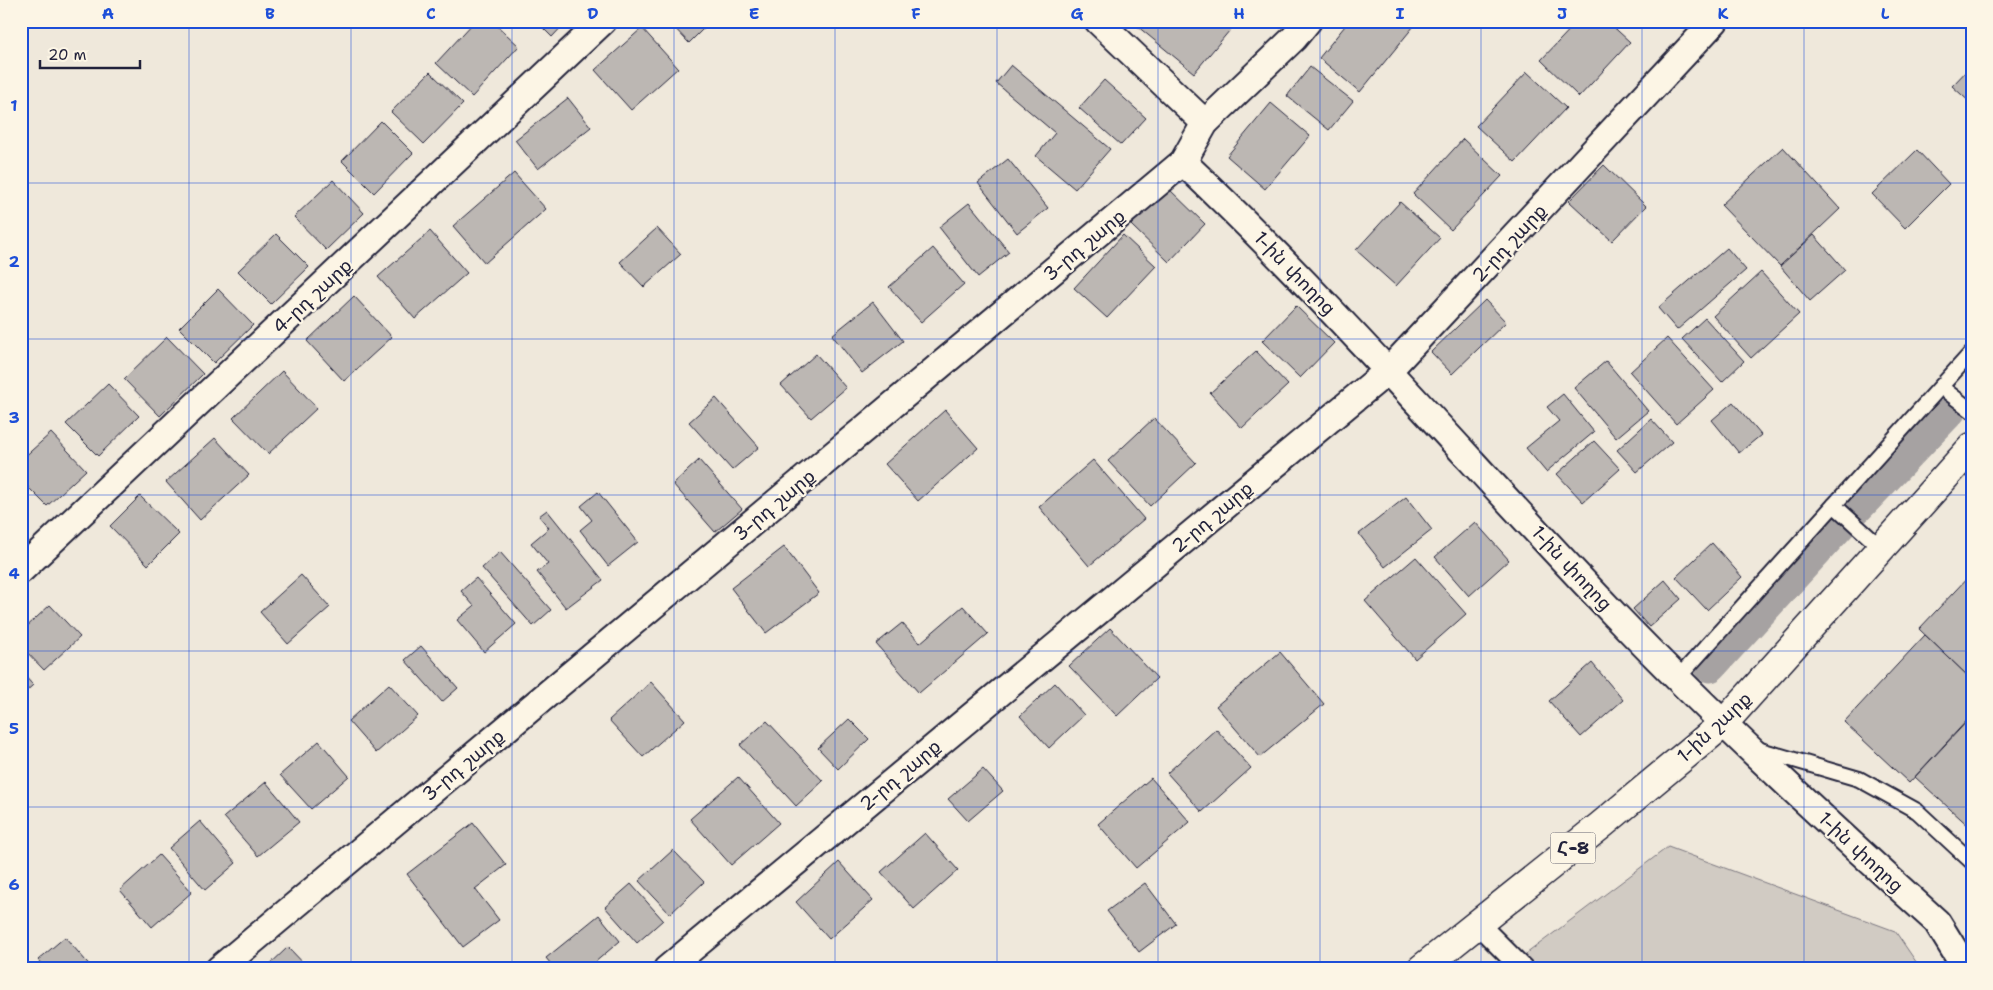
<svg xmlns="http://www.w3.org/2000/svg" width="1993" height="990" font-family="'Shantell Sans','Noto Sans Armenian',sans-serif">
	<rect width="100%" height="100%" fill="#efe8db"/>
	<filter id="ink" filterUnits="userSpaceOnUse"><feTurbulence type="fractalNoise" baseFrequency=".02" numOctaves="2"/><feDisplacementMap in="SourceGraphic" scale="10" xChannelSelector="R" yChannelSelector="G"/><feConvolveMatrix kernelMatrix="1 2 1 2 8 2 1 2 1" color-interpolation-filters="sRGB"/></filter>
	<g filter="url(#ink)">
		<path fill="#d1cbc3" stroke="#7a767f" d="M 1668,847 L 1895,931 L 1921,969 L 1506,969 Z"/>
		<g fill="none" stroke-linecap="round" stroke-linejoin="round">
			<g stroke="#a6a2a2" stroke-width="35">
				<path d="M 1856,507 L 1949,410"/>
				<path d="M 1710,665 L 1841,522"/>
			</g>
		</g>
		<g fill="#bcb7b3" stroke="#22223b">
			<path d="M 475,21 L 492,21 L 519,46 L 472,97 L 436,63 Z"/>
			<path d="M 536,21 L 567,21 L 552,37 Z"/>
			<path d="M 668,21 L 711,21 L 689,43 Z"/>
			<path d="M 1131,21 L 1232,21 L 1235,24 L 1194,73 Z"/>
			<path d="M 1349,21 L 1418,21 L 1360,92 L 1319,58 Z"/>
			<path d="M 1578,21 L 1607,21 L 1630,42 L 1579,97 L 1541,60 Z"/>
			<path d="M 642,28 L 678,68 L 631,110 L 595,70 Z"/>
			<path d="M 1011,65 L 1110,149 L 1075,189 L 1036,156 L 1055,133 L 996,83 Z"/>
			<path d="M 1972,65 L 1972,104 L 1952,86 Z"/>
			<path d="M 1310,67 L 1353,101 L 1329,130 L 1287,96 Z"/>
			<path d="M 430,72 L 463,104 L 424,144 L 391,112 Z"/>
			<path d="M 1527,72 L 1566,108 L 1515,162 L 1476,126 Z"/>
			<path d="M 1104,80 L 1146,118 L 1121,145 L 1079,108 Z"/>
			<path d="M 568,98 L 591,127 L 538,169 L 515,140 Z"/>
			<path d="M 1271,103 L 1310,136 L 1265,189 L 1227,156 Z"/>
			<path d="M 381,121 L 413,153 L 374,193 L 342,161 Z"/>
			<path d="M 1463,139 L 1502,176 L 1451,230 L 1413,194 Z"/>
			<path d="M 1783,147 L 1840,209 L 1780,266 L 1721,205 Z"/>
			<path d="M 1917,150 L 1949,184 L 1905,228 L 1872,194 Z"/>
			<path d="M 1008,159 L 1048,208 L 1017,233 L 978,183 Z"/>
			<path d="M 1604,165 L 1646,206 L 1612,241 L 1569,201 Z"/>
			<path d="M 514,173 L 546,209 L 485,263 L 453,226 Z"/>
			<path d="M 333,180 L 364,213 L 326,250 L 294,217 Z"/>
			<path d="M 1167,187 L 1205,224 L 1169,262 L 1131,225 Z"/>
			<path d="M 1400,202 L 1440,238 L 1396,286 L 1356,250 Z"/>
			<path d="M 969,203 L 1009,252 L 978,277 L 939,227 Z"/>
			<path d="M 657,228 L 681,254 L 644,287 L 620,262 Z"/>
			<path d="M 430,231 L 467,273 L 415,319 L 378,277 Z"/>
			<path d="M 276,234 L 309,267 L 271,304 L 238,271 Z"/>
			<path d="M 1123,235 L 1156,266 L 1107,318 L 1074,288 Z"/>
			<path d="M 1814,235 L 1845,270 L 1810,301 L 1780,266 Z"/>
			<path d="M 933,248 L 964,284 L 921,322 L 889,287 Z"/>
			<path d="M 1727,248 L 1746,270 L 1677,330 L 1658,308 Z"/>
			<path d="M 1761,272 L 1799,314 L 1751,358 L 1713,316 Z"/>
			<path d="M 218,289 L 253,325 L 214,363 L 179,328 Z"/>
			<path d="M 354,296 L 392,337 L 344,381 L 307,341 Z"/>
			<path d="M 1485,300 L 1506,322 L 1452,374 L 1431,352 Z"/>
			<path d="M 873,302 L 903,341 L 862,373 L 832,335 Z"/>
			<path d="M 1296,306 L 1334,343 L 1300,378 L 1262,341 Z"/>
			<path d="M 1705,318 L 1744,361 L 1722,382 L 1682,339 Z"/>
			<path d="M 167,337 L 203,374 L 160,416 L 124,379 Z"/>
			<path d="M 1667,338 L 1714,390 L 1676,424 L 1630,372 Z"/>
			<path d="M 1256,351 L 1288,385 L 1242,428 L 1210,393 Z"/>
			<path d="M 816,354 L 846,388 L 811,418 L 781,385 Z"/>
			<path d="M 1606,361 L 1648,411 L 1616,438 L 1574,388 Z"/>
			<path d="M 282,371 L 317,408 L 268,454 L 233,418 Z"/>
			<path d="M 108,384 L 139,416 L 98,456 L 66,424 Z"/>
			<path d="M 1563,394 L 1594,432 L 1546,472 L 1526,448 L 1559,421 L 1547,407 Z"/>
			<path d="M 716,398 L 759,447 L 732,470 L 689,422 Z"/>
			<path d="M 1733,402 L 1761,435 L 1739,453 L 1712,420 Z"/>
			<path d="M 945,410 L 978,448 L 918,501 L 885,464 Z"/>
			<path d="M 1154,418 L 1196,463 L 1150,506 L 1108,461 Z"/>
			<path d="M 1651,419 L 1672,442 L 1637,472 L 1617,450 Z"/>
			<path d="M 51,433 L 86,470 L 47,506 L 21,480 L 21,460 Z"/>
			<path d="M 215,438 L 249,475 L 200,520 L 166,482 Z"/>
			<path d="M 1594,441 L 1620,469 L 1583,502 L 1557,474 Z"/>
			<path d="M 699,460 L 742,509 L 715,532 L 673,484 Z"/>
			<path d="M 1093,460 L 1144,519 L 1089,566 L 1039,507 Z"/>
			<path d="M 598,492 L 638,542 L 608,566 L 580,530 L 592,520 L 581,506 Z"/>
			<path d="M 140,496 L 179,534 L 148,565 L 110,526 Z"/>
			<path d="M 1406,497 L 1432,530 L 1385,567 L 1359,534 Z"/>
			<path d="M 547,510 L 603,580 L 566,608 L 537,572 L 548,564 L 531,543 L 549,528 L 539,516 Z"/>
			<path d="M 21,513 L 30,522 L 21,531 Z"/>
			<path d="M 1475,522 L 1509,560 L 1469,596 L 1435,557 Z"/>
			<path d="M 1712,543 L 1742,577 L 1707,610 L 1676,577 Z"/>
			<path d="M 784,547 L 819,593 L 766,633 L 731,588 Z"/>
			<path d="M 500,552 L 551,610 L 533,626 L 482,568 Z"/>
			<path d="M 1416,557 L 1466,614 L 1415,659 L 1365,601 Z"/>
			<path d="M 1972,573 L 1972,680 L 1919,629 Z"/>
			<path d="M 301,575 L 330,607 L 288,644 L 260,612 Z"/>
			<path d="M 476,578 L 516,624 L 484,652 L 457,620 L 474,606 L 461,591 Z"/>
			<path d="M 1665,580 L 1681,599 L 1649,627 L 1633,609 Z"/>
			<path d="M 50,605 L 80,637 L 44,670 L 21,646 L 21,632 Z"/>
			<path d="M 963,606 L 988,634 L 919,693 L 876,644 L 902,623 L 920,643 Z"/>
			<path d="M 1110,628 L 1157,678 L 1117,716 L 1069,666 Z"/>
			<path d="M 1925,635 L 1972,680 L 1972,715 L 1909,783 L 1844,722 Z"/>
			<path d="M 421,646 L 458,688 L 442,702 L 405,660 Z"/>
			<path d="M 1280,652 L 1324,704 L 1260,757 L 1216,706 Z"/>
			<path d="M 1592,663 L 1623,700 L 1581,737 L 1549,701 Z"/>
			<path d="M 21,672 L 33,685 L 21,696 Z"/>
			<path d="M 651,682 L 685,720 L 643,757 L 609,720 Z"/>
			<path d="M 1055,683 L 1084,715 L 1049,748 L 1020,716 Z"/>
			<path d="M 389,684 L 418,716 L 376,753 L 348,721 Z"/>
			<path d="M 1972,716 L 1972,829 L 1915,777 Z"/>
			<path d="M 849,719 L 869,739 L 838,769 L 818,748 Z"/>
			<path d="M 767,721 L 823,781 L 796,806 L 740,745 Z"/>
			<path d="M 1216,729 L 1251,768 L 1202,812 L 1167,773 Z"/>
			<path d="M 319,741 L 349,776 L 311,809 L 280,775 Z"/>
			<path d="M 983,769 L 1003,791 L 968,821 L 948,799 Z"/>
			<path d="M 738,777 L 779,823 L 731,865 L 690,819 Z"/>
			<path d="M 1151,778 L 1190,822 L 1136,868 L 1098,824 Z"/>
			<path d="M 266,782 L 299,822 L 258,856 L 224,817 Z"/>
			<path d="M 200,821 L 236,863 L 205,890 L 169,848 Z"/>
			<path d="M 473,823 L 506,865 L 475,889 L 499,920 L 463,947 L 407,874 Z"/>
			<path d="M 925,833 L 958,870 L 914,909 L 881,872 Z"/>
			<path d="M 673,850 L 704,882 L 670,914 L 639,881 Z"/>
			<path d="M 159,855 L 192,892 L 152,927 L 120,890 Z"/>
			<path d="M 839,862 L 873,900 L 829,939 L 796,902 Z"/>
			<path d="M 1145,883 L 1176,924 L 1139,952 L 1107,911 Z"/>
			<path d="M 631,884 L 663,920 L 637,943 L 605,907 Z"/>
			<path d="M 599,915 L 620,941 L 587,969 L 555,969 L 546,958 Z"/>
			<path d="M 65,937 L 93,969 L 46,969 L 38,960 Z"/>
			<path d="M 288,947 L 309,969 L 265,969 Z"/>
			<path d="M 1045,962 L 1050,969 L 1037,969 Z"/>
		</g>
		<g fill="none" stroke-linecap="round" stroke-linejoin="round">
			<g stroke="#22223b" stroke-width="18">
				<g id="service">
					<path d="M 1941,387 L 1972,411"/>
					<path d="M 1834,505 L 1881,548"/>
					<path d="M 1677,679 L 1972,352"/>
					<path d="M 1757,749 L 1859,779 L 1917,811 L 1972,862"/>
				</g>
			</g>
			<g stroke="#22223b" stroke-width="24">
				<path id="pedestrian" d="M 1477,923 L 1523,969"/>
			</g>
			<g stroke="#22223b" stroke-width="30">
				<g id="minor">
					<path d="M 1098,21 L 1205,123"/>
					<path d="M 1183,162 C 1334,305 1470,463 1614,614 C 1717,721 1827,822 1937,922 L 1966,969"/>
					<path d="M 21,570 L 603,21"/>
					<path d="M 219,969 L 1183,162 L 1205,123 L 1294,38 L 1308,21"/>
					<path d="M 667,969 L 1389,370 L 1715,21"/>
				</g>
			</g>
			<g stroke="#22223b" stroke-width="31">
				<path id="primary" d="M 1421,969 L 1600,826 L 1723,724 L 1972,447"/>
			</g>
			<use href="#service" stroke="#fcf5e5" stroke-width="14"/>
			<use href="#pedestrian" stroke="#fcf5e5" stroke-width="20"/>
			<use href="#minor" stroke="#fcf5e5" stroke-width="26"/>
			<use href="#primary" stroke="#fcf5e5" stroke-width="28"/>
		</g>
	</g>
	<path fill="none" stroke="#1d4ed8" stroke-width="1" stroke-opacity="0.55" d="M 189,21 L 189,969M 351,21 L 351,969M 512,21 L 512,969M 674,21 L 674,969M 835,21 L 835,969M 997,21 L 997,969M 1158,21 L 1158,969M 1320,21 L 1320,969M 1481,21 L 1481,969M 1642,21 L 1642,969M 1804,21 L 1804,969M 21,183 L 1972,183M 21,339 L 1972,339M 21,495 L 1972,495M 21,651 L 1972,651M 21,807 L 1972,807"/>
	<g text-anchor="middle" dominant-baseline="central" stroke-width="4.5" stroke-linejoin="round" paint-order="stroke">
		<rect fill="#fcf5e5" stroke="#63616e" stroke-width="1" x="1550.5" y="832.5" width="45" height="31" rx="4"/>
		<g font-size="18" font-weight="bold" fill="#22223b">
			<text x="1573" y="848">Հ-8</text>
		</g>
		<g font-size="19" fill="#22223b" stroke="#fcf5e5">
			<text transform="translate(1509 243) rotate(-47)">2-րդ շարք</text>
			<text transform="translate(1084 245) rotate(-40)">3-րդ շարք</text>
			<text transform="translate(1295 273) rotate(46)">1-ին փողոց</text>
			<text transform="translate(312 296) rotate(-43)">4-րդ շարք</text>
			<text transform="translate(774 505) rotate(-40)">3-րդ շարք</text>
			<text transform="translate(1212 517) rotate(-40)">2-րդ շարք</text>
			<text transform="translate(1572 568) rotate(47)">1-ին փողոց</text>
			<text transform="translate(1714 727) rotate(-43)">1-ին շարք</text>
			<text transform="translate(463 765) rotate(-40)">3-րդ շարք</text>
			<text transform="translate(900 775) rotate(-40)">2-րդ շարք</text>
			<text transform="translate(1861 852) rotate(43)">1-ին փողոց</text>
		</g>
	</g>
	<rect width="1993" height="990" fill="none" stroke="#fcf5e5" stroke-width="55"/>
	<path d="M40 60v8h100v-8" fill="none" stroke="#22223b" stroke-width="2.5"/>
	<text x="48" y="60" font-size="15" fill="#22223b" stroke="#fcf5e5" stroke-width="4" paint-order="stroke">20 m</text>
	<rect x="28" y="28" width="1938" height="934" fill="none" stroke="#1d4ed8" stroke-width="2"/>
	<g font-size="16" text-anchor="middle" font-weight="bold" fill="#1d4ed8">
		<text x="108" y="19">A</text>
		<text x="270" y="19">B</text>
		<text x="431" y="19">C</text>
		<text x="593" y="19">D</text>
		<text x="754" y="19">E</text>
		<text x="916" y="19">F</text>
		<text x="1077" y="19">G</text>
		<text x="1239" y="19">H</text>
		<text x="1400" y="19">I</text>
		<text x="1562" y="19">J</text>
		<text x="1723" y="19">K</text>
		<text x="1885" y="19">L</text>
		<text x="14" y="111">1</text>
		<text x="14" y="267">2</text>
		<text x="14" y="423">3</text>
		<text x="14" y="579">4</text>
		<text x="14" y="734">5</text>
		<text x="14" y="890">6</text>
	</g>
</svg>
